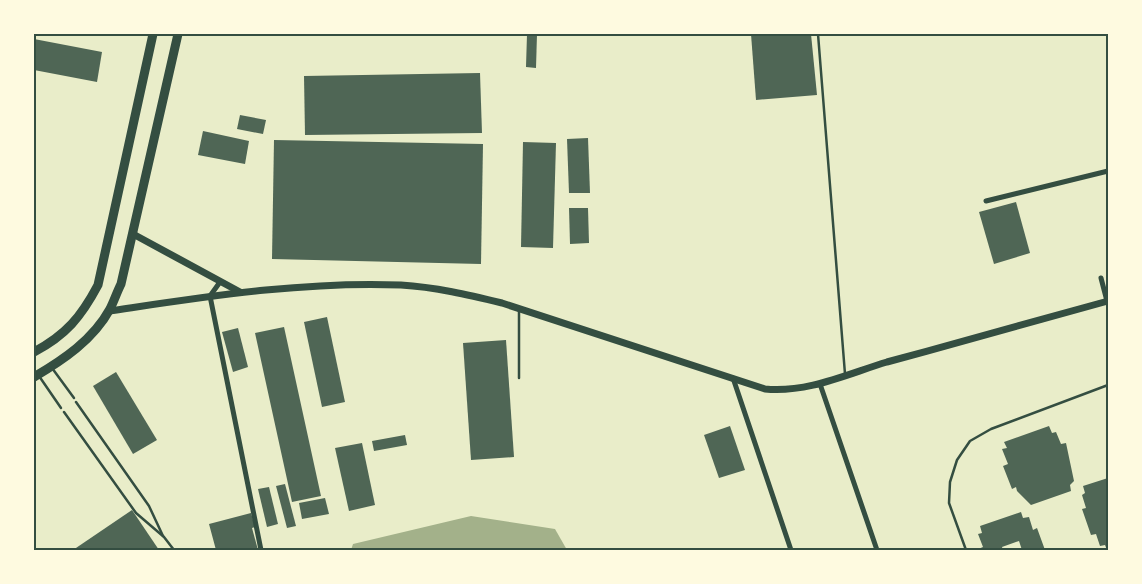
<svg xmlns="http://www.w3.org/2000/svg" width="1142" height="584" font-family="'DM Sans',sans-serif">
	<rect width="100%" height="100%" fill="#e9edc9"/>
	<path fill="#a3b18a" d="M 471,516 L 555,529 L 567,550 L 351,550 L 353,544 Z"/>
	<g fill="#4f6655">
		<path d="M 527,34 L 537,34 L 536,68 L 526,67 Z"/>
		<path d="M 751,34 L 811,34 L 817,95 L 756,100 Z"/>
		<path d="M 34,39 L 102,52 L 97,82 L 34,70 Z"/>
		<path d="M 480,73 L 482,133 L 305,135 L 304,76 Z"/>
		<path d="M 240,115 L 266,120 L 263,134 L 237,129 Z"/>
		<path d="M 203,131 L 249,141 L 245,164 L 198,155 Z"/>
		<path d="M 588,138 L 590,193 L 569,193 L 567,139 Z"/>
		<path d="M 274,140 L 483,144 L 481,264 L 272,259 Z"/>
		<path d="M 523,142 L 556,143 L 553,248 L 521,247 Z"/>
		<path d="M 1016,202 L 1030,253 L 994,264 L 979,212 Z"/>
		<path d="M 569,208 L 588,208 L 589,243 L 570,244 Z"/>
		<path d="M 327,317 L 345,402 L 322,407 L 304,322 Z"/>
		<path d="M 284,327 L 321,496 L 292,502 L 255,333 Z"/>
		<path d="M 238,328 L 248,367 L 233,372 L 222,332 Z"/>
		<path d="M 506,340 L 514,457 L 471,460 L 463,343 Z"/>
		<path d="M 116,372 L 157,440 L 133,454 L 93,386 Z"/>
		<path d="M 730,426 L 745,470 L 719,478 L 704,435 Z"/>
		<path d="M 1049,426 L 1052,433 L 1056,432 L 1061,444 L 1066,443 L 1074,481 L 1070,485 L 1071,491 L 1031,505 L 1017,491 L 1016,487 L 1012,489 L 1003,466 L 1008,464 L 1002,449 L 1007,448 L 1004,442 Z"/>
		<path d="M 405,435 L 407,445 L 374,451 L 372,441 Z"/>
		<path d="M 362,443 L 375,505 L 349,511 L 335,448 Z"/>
		<path d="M 1108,478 L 1108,550 L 1107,550 L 1105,545 L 1100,546 L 1096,534 L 1091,535 L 1082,509 L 1086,508 L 1082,495 L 1085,493 L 1083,486 Z"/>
		<path d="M 285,484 L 296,526 L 287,528 L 276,486 Z"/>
		<path d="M 269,487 L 278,524 L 267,527 L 258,489 Z"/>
		<path d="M 325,498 L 329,514 L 302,519 L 299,503 Z"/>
		<path d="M 132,510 L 159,550 L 73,550 Z"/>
		<path d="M 1021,512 L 1023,518 L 1029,517 L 1033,530 L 1037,528 L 1045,550 L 1022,550 L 1019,541 L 1002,547 L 1003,550 L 976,550 L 983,547 L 978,534 L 982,533 L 980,526 Z"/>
		<path d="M 251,513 L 255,527 L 252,528 L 258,550 L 216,550 L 209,524 Z"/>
	</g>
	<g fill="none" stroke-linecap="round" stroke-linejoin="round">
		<g stroke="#344e41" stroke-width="2.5">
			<path d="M 818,34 L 845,374"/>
			<path d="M 52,368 L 74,398"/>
			<path d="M 39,376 L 61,408"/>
			<path d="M 519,378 L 519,311"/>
			<path d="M 76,402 L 149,506 L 163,536"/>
			<path d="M 64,412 L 136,513 L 164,537 L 174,550"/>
			<path d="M 966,550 L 949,503 L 950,482 L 957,460 L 970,441 L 991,429 L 1108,385"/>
		</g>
		<g stroke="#344e41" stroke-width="5">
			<path d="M 986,201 L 1108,171"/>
			<path d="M 1101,278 L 1107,301"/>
			<path d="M 220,282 L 210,296 L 261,550"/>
			<path d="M 733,378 L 791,550"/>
			<path d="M 820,384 L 877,550"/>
		</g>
		<g stroke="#344e41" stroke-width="7">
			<path d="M 133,234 L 240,292"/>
			<path d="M 109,311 C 205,297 303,281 401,285 C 435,287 469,295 502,303 L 765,389 C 808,393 847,374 887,362 C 961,342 1035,321 1108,301"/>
		</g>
		<g stroke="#344e41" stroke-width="9">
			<path d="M 34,352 C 66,335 81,317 98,285 L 153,34"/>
			<path d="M 34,377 C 63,360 93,340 110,309 C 114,301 117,292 121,284 L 178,34"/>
		</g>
	</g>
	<rect width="1142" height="584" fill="none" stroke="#fefae0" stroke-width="70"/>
	<rect x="35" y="35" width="1072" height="514" fill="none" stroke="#344e41" stroke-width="2"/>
</svg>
